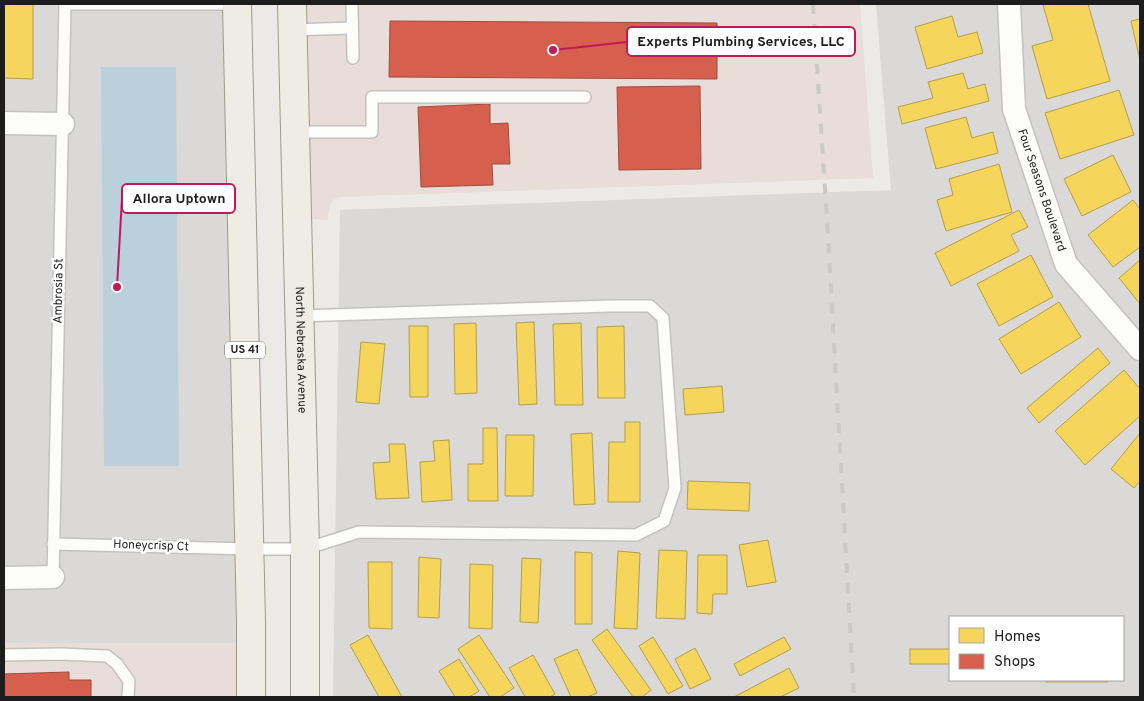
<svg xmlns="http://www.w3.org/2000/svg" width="1144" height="701" font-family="Overpass,sans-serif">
	<rect width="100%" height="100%" fill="#ebeae6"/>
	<g fill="#dad9d7" fill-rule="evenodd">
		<path d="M 4,4 L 224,4 L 237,570 L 237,643 L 4,643 Z"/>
		<path d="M 876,4 L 1140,4 L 1140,697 L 333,697 L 340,210 L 891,190 ZM 950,617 L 1123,617 L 1123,680 L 950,680 Z"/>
	</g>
	<g fill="#e8ddd8">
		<path d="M 305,4 L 860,4 L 873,178 L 340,197 L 333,200 L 331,203 L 329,210 L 328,220 L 310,219 Z"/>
		<path d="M 4,643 L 237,643 L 238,697 L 4,697 Z"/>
	</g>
	<path fill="#bcd0dc" d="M 176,67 L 179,466 L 104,466 L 101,67 Z"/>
	<g fill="#f6d55c" stroke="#b59e49">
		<path d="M 4,4 L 33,4 L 33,79 L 4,78 Z"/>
		<path d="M 1047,4 L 1088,4 L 1110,81 L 1047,99 L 1032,46 L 1053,40 L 1043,5 Z"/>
		<path d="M 952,16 L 958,37 L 977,32 L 983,53 L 927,69 L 915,27 Z"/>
		<path d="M 1140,19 L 1140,60 L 1131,21 Z"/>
		<path d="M 963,73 L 968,89 L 985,84 L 989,101 L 902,124 L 898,107 L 933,98 L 928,82 Z"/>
		<path d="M 1119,90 L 1134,135 L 1060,159 L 1045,113 Z"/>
		<path d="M 966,117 L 972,138 L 993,132 L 998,153 L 936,169 L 925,128 Z"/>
		<path d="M 1113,155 L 1131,192 L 1082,216 L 1064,179 Z"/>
		<path d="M 999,164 L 1012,212 L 946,231 L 937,200 L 953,195 L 949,179 Z"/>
		<path d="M 1133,200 L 1140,209 L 1140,247 L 1113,267 L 1088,235 Z"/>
		<path d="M 1019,210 L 1028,227 L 1011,235 L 1019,251 L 951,286 L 935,253 Z"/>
		<path d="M 1031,255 L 1053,297 L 999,326 L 977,284 Z"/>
		<path d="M 1140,260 L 1140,304 L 1119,278 Z"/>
		<path d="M 1059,302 L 1081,337 L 1021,374 L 999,339 Z"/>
		<path d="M 534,322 L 537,404 L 519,405 L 516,323 Z"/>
		<path d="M 476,323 L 477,393 L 455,394 L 454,324 Z"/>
		<path d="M 581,323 L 583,405 L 555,405 L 553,324 Z"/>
		<path d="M 409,326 L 428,326 L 428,397 L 410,397 Z"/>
		<path d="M 624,326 L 625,398 L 598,398 L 597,327 Z"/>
		<path d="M 361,342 L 385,344 L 379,404 L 356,402 Z"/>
		<path d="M 1098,348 L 1110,363 L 1039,423 L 1027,408 Z"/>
		<path d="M 1124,370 L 1140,389 L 1140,416 L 1085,465 L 1055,431 Z"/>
		<path d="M 722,386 L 724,412 L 685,415 L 683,389 Z"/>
		<path d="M 625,422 L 640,422 L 640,502 L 608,502 L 609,442 L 625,442 Z"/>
		<path d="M 483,428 L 497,428 L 498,501 L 468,501 L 468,464 L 483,464 Z"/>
		<path d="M 592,433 L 595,504 L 574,505 L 571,434 Z"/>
		<path d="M 1140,433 L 1140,481 L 1134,488 L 1111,469 Z"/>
		<path d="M 506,435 L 534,435 L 533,496 L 505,496 Z"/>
		<path d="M 449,440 L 452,500 L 422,502 L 420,462 L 435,461 L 433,441 Z"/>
		<path d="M 389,444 L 405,444 L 409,498 L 376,499 L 373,463 L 390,462 Z"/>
		<path d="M 688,481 L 750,483 L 749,511 L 687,509 Z"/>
		<path d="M 768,540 L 776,582 L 747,587 L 739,545 Z"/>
		<path d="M 659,550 L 687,551 L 685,619 L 656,618 Z"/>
		<path d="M 618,551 L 640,553 L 637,629 L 614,628 Z"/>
		<path d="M 575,552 L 592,553 L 592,624 L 575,624 Z"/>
		<path d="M 698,555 L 727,555 L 727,594 L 713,594 L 712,614 L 697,613 Z"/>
		<path d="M 419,557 L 441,559 L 439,618 L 418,617 Z"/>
		<path d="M 522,558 L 541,559 L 538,623 L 520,622 Z"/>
		<path d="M 368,562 L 392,562 L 392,629 L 369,628 Z"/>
		<path d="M 470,564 L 493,565 L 492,629 L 469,628 Z"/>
		<path d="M 607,629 L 651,690 L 642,697 L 633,697 L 592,640 Z"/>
		<path d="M 368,635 L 402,697 L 379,697 L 350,645 Z"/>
		<path d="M 479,635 L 514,688 L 500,697 L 490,697 L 458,649 Z"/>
		<path d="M 653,637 L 683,686 L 668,694 L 639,646 Z"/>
		<path d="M 784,637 L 791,649 L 740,676 L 734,664 Z"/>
		<path d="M 695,648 L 711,679 L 690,689 L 675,659 Z"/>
		<path d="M 577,649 L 597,693 L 587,697 L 571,697 L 554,659 Z"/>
		<rect x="910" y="649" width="40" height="15"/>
		<path d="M 533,655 L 555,694 L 550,697 L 525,697 L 509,668 Z"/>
		<path d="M 459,659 L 479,691 L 469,697 L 455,697 L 439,671 Z"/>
		<path d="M 789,668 L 799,688 L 780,697 L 734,697 Z"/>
		<rect x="1046" y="680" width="61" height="2"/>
	</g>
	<g fill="#d6604d" stroke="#9e4c3f">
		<path d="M 390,21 L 717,23 L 717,79 L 389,77 Z"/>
		<path d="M 700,86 L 701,169 L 619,170 L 617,87 Z"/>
		<path d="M 490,104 L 490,124 L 508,123 L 510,164 L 492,164 L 493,185 L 421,187 L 418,107 Z"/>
		<path d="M 69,672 L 69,680 L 91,680 L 91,697 L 4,697 L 4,674 Z"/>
	</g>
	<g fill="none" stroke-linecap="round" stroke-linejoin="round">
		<g stroke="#c2c2c0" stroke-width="14">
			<g id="lane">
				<path d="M 65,4 L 237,4"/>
				<path d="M 352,4 L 353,58"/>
				<path d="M 292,30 L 352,28"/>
				<path d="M 295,132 L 372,132 L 372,97 L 585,97"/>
				<path d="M 53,544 L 249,549 L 305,549 L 359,532 L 636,535 L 664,521 L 675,488 L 663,318 L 650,306 L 610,306 L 299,316"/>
				<path d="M 53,577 L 65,4"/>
				<path d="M 4,655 L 60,654 L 107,656 L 117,664 L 129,681 L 128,697"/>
			</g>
		</g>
		<g stroke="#c2c2c0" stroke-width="25">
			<g id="street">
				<path id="s1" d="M 1009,4 L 1014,109 L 1066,264 L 1140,349"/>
				<path d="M 4,123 L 63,124"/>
				<path d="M 4,578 L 53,577"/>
			</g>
		</g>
		<g stroke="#9f9a85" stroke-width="30">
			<g id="primary">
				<path d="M 237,4 L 251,622 L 251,697"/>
				<path id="s2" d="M 292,4 L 305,549 L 305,697"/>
			</g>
		</g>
		<use href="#lane" stroke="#fcfcfb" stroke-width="11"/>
		<use href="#street" stroke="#fcfcfb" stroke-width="22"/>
		<use href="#primary" stroke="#efece4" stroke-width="28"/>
		<path stroke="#cacac9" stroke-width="4" stroke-dasharray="10 10" stroke-linecap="butt" d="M 813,4 L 827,220 L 854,697"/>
	</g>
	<g text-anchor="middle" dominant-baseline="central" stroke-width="5" stroke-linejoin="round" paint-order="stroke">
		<rect fill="#fff" stroke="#616161" stroke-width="1" x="225" y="341.5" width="40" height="17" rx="4"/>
		<g font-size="11" font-weight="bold" fill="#1d1d1d">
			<text x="245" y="350">US 41</text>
		</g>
		<g font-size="12" fill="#1d1d1d" stroke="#fff">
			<text stroke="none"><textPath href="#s1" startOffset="191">Four Seasons Boulevard</textPath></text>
			<text transform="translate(59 291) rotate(-89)">Ambrosia St</text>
			<text stroke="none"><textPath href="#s2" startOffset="346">North Nebraska Avenue</textPath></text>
			<text transform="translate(151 546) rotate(2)">Honeycrisp Ct</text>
		</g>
	</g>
	<path fill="none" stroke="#c2185b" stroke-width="2" d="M553 50L627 42M117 287L122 198"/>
	<g fill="#c2185b" stroke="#fff" stroke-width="2">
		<circle cx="553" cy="50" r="5"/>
		<circle cx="117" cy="287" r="5"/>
	</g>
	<g fill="#fff" stroke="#c2185b" stroke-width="2">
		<rect x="627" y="27" width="228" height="29" rx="5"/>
		<rect x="122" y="184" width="113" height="29" rx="5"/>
	</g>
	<g font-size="14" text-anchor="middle" font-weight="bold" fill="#1d1d1d">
		<text x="741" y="46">Experts Plumbing Services, LLC</text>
		<text x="179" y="203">Allora Uptown</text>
	</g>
	<rect width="1144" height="701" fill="none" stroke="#1d1d1d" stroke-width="10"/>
	<rect x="949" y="616" width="175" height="65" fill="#ffffff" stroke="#a5a5a5"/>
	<rect x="959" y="628" width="25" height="15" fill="#f6d55c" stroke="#a5a5a5"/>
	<text x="994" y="641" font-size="15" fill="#1d1d1d">Homes</text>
	<rect x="959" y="654" width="25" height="15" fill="#d6604d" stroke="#a5a5a5"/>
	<text x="994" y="666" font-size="15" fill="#1d1d1d">Shops</text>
</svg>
